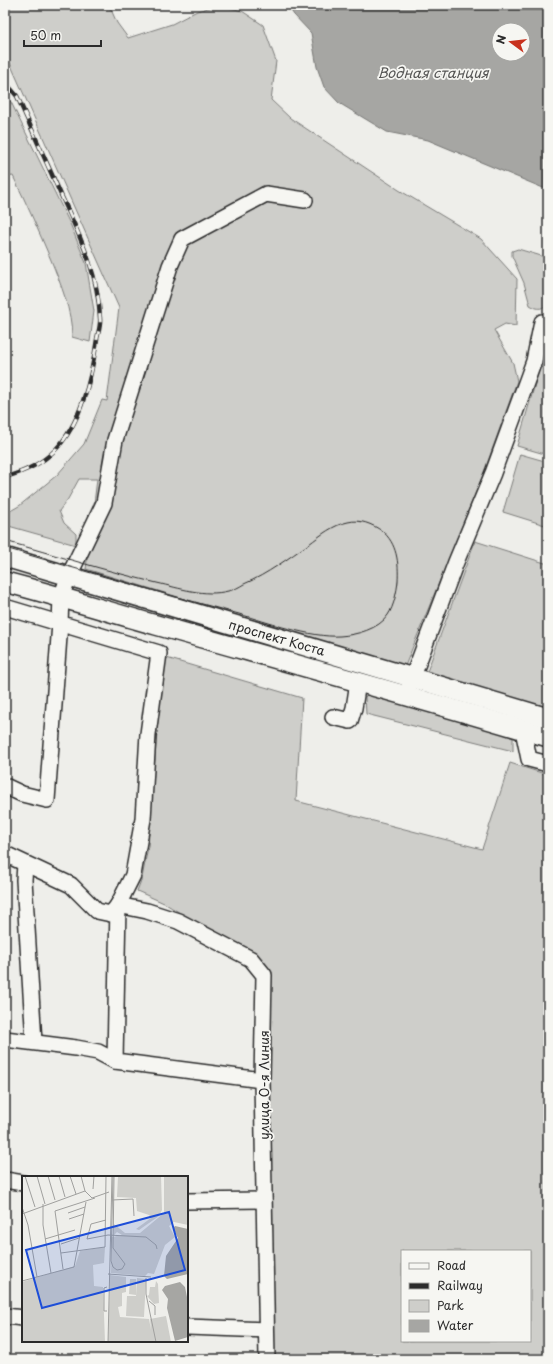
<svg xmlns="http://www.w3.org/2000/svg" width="553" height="1364" font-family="'Playpen Sans',sans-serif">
	<rect width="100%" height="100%" fill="#eeeeea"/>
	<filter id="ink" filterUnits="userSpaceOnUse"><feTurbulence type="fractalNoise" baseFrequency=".025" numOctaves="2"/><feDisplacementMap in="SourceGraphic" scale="8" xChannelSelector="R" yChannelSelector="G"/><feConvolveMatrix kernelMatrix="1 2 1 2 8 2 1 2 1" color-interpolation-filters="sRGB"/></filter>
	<g filter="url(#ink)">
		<g fill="#cececa" stroke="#7c7c7a" fill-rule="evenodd">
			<path d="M 5,5 L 109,5 L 117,23 L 128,38 L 172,24 L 197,11 L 220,5 L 242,11 L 263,25 L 276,61 L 271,100 L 290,118 L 399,190 L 481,239 L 517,279 L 516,326 L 505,324 L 494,330 L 513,363 L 517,381 L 484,472 L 405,666 L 86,569 L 97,479 L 79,479 L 68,499 L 59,511 L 64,523 L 76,534 L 76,545 L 5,525 L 5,514 L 19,506 L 57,475 L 84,444 L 102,400 L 107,401 L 119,308 L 5,52 Z"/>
			<path d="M 5,97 L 11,102 L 71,226 L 86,263 L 94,311 L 90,342 L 72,337 C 72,311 61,285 51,260 C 39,232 27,204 13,176 L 5,177 Z"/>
			<path d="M 518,249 L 548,258 L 548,301 C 544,310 538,310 530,305 L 524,283 L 512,256 L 512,251 Z"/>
			<path d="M 540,367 L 548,369 L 548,455 L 517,446 Z"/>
			<path d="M 520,454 L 548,462 L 548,526 L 503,512 Z"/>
			<path d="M 475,541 L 548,564 L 548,714 L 425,677 Z"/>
			<path d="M 163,657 L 302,698 L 296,801 L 482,849 L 510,763 L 548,775 L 548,1359 L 271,1359 L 264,965 L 164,903 L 137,891 L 142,878 L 148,847 ZM 402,1251 L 530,1251 L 530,1341 L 402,1341 Z"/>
			<path d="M 369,693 L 513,734 L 513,751 L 366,714 L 365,697 Z"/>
		</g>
		<path fill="#a6a6a3" stroke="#757573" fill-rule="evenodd" d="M 287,5 L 548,5 L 548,190 L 428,140 L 387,132 L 339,103 L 324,87 L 317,67 L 311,33 L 294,15 ZM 499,30 L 523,30 L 523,54 L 499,54 Z"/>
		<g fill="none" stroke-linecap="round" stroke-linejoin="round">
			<g stroke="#2b2b2b" stroke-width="18">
				<g id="minor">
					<path d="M 5,607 L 159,653 L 148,734 L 143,819 L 133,875 L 118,905 L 111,914 L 97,911 L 71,885 L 5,854"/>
					<path d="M 409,687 L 456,562 L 493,473 L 534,361 L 542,322"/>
					<path d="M 333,717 L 350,721 L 354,708 L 358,682"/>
					<path d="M 523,730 L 529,759 L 548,764"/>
					<path d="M 5,786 L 22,794 L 47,800 L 60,623 L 61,597 L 69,576 L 104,503 L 115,440 L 170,266 L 182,239 L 266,194 L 305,200"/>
					<path d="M 25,864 L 24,880 L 34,1042"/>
					<path d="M 118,905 L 147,911 L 178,921 L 251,959 L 264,975 L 262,1080 L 267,1359"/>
					<path d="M 5,1039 L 76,1048 L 98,1052 L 115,1061 L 262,1080"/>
					<path d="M 115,1061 L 118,905"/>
					<path d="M 5,1180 L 23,1183"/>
					<path d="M 187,1201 L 264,1200"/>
					<path d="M 5,1316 L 23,1318"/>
					<path d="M 187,1327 L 266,1330"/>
				</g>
			</g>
			<g stroke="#2b2b2b" stroke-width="22">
				<g id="major">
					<path d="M 5,557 L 548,718"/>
					<path d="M 5,582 C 56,595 105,611 156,625 C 287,662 418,698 548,737"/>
				</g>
			</g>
			<use href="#minor" stroke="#f6f6f2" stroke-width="15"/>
			<use href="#major" stroke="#f6f6f2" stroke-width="19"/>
			<path stroke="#2b2b2b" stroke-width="1" d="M 5,541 C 56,555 106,571 157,583 C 179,588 205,597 228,591 C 234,590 239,587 244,584 C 268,574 288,558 309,544 C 321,535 333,525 348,522 C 360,519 372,524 382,531 C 397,543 399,563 398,581 C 397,591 394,606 388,615 C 379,629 356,635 340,636 C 311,638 267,622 239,614 C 161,593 83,571 5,548"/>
			<g stroke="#2b2b2b" stroke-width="4.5">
				<path id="rail" d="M 5,82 L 17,96 C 32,129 46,162 61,195 C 80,237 98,272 100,318 C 101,325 98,333 97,339 C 94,360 90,381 83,401 C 69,442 48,466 5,477"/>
			</g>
			<use href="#rail" stroke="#f6f6f2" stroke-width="3" stroke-dasharray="9" stroke-linecap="butt"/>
		</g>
	</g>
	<g text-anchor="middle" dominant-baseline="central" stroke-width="3.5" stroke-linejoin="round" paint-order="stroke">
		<g font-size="13" fill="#2b2b2b" stroke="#f6f6f2">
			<text transform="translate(277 637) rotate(16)">проспект Коста</text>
			<text transform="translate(263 1085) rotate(-90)">улица 0-я Линия</text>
		</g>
		<g font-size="14" font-style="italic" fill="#565655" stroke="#f6f6f2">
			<text x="433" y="72">Водная станция</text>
		</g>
	</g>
	<g transform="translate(22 1176)">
		<rect width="166" height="166" fill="#eeeeea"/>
		<path d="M 96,0 L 139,0 L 140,34 L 137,40 L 117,54 L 114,53 L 129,42 L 127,39 L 115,35 L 114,22 L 95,21 ZM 142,0 L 165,0 L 166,49 L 152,46 L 147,50 L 153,61 L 143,69 L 132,98 L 126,97 L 123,100 L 89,97 L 90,61 L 100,59 L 95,56 L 92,59 L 92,48 L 103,57 L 118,57 L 142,37 ZM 83,71 L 82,87 L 71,89 L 72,110 L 81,111 L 83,166 L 0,166 L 0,106 L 53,90 L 58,75 ZM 88,99 L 104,101 L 104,116 L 100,117 L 100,130 L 96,131 L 98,141 L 127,143 L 129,154 L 128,143 L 144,140 L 149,166 L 86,166 ZM 115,102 L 124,103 L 122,141 L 104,140 L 105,120 L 114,120 ZM 108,103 L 114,103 L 114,119 L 107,118 ZM 134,105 L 136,108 L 137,127 L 132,128 L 125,120 L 127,119 L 128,111 L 133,111 Z" fill="#cececa"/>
		<path d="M 153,50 L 166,53 L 166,98 L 145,103 L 142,100 L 144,80 L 156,62 L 151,52 ZM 158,106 L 163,111 L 166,126 L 166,161 L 153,165 L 145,132 L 146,123 L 140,114 L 143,110 Z" fill="#a6a6a3"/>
		<path fill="none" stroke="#a0a09e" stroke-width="1" d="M 3,0 L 13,31M 15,0 L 23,28M 26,0 L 33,24M 37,0 L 43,21M 48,0 L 54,18M 59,0 L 63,15M 91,0 L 89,85 L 91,91 L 95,94 L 100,93 L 103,88 L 91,72 L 92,0M 71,13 L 72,0M 90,24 L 111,23 L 112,40M 21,28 L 21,49 L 29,97M 0,31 L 6,49 L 15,101M 46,37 L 63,31M 0,38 L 63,15 L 70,22 L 87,16M 47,43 L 62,38M 84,44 L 69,48 L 65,63 L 86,59 L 124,61 L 134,69 L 135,73M 23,63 L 53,54M 39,68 L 57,62M 39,77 L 83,71 L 84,0M 41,93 L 33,35 L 73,22M 86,98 L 129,101M 124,102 L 124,118 L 134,166M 0,105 L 52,91 L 64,26M 127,125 L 133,130 L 133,139M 85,135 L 82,135 L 82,112 L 85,111M 86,166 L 90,0"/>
		<path fill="#1d4ed8" fill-opacity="0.15" stroke="#1d4ed8" stroke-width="2" d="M 147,36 L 163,94 L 20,132 L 4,74 Z"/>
		<rect width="166" height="166" fill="none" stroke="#2b2b2b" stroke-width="2"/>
	</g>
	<rect width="553" height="1364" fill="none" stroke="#f6f6f2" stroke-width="20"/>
	<rect x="10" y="10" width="533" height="1344" fill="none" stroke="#2b2b2b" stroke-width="1.5" filter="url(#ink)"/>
	<rect x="401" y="1250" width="130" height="92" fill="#f6f6f2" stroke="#a5a5a2"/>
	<rect x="409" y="1263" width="20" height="6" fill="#f6f6f2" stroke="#a5a5a2"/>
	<text x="437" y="1270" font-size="12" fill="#2b2b2b">Road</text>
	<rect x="409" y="1283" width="20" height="6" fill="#2b2b2b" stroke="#a5a5a2"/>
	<text x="437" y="1290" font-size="12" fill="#2b2b2b">Railway</text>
	<rect x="409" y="1300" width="20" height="12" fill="#cececa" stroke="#a5a5a2"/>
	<text x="437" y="1310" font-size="12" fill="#2b2b2b">Park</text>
	<rect x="409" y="1320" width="20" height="12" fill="#a6a6a3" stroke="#a5a5a2"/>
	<text x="437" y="1330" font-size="12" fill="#2b2b2b">Water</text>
	<g transform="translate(511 42) rotate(285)"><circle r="19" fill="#f6f6f2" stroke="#a5a5a2"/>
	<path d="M0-3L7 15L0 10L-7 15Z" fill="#c8321e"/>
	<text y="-6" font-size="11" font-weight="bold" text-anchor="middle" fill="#2b2b2b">N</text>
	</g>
	<path d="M24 40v6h77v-6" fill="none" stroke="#2b2b2b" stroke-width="2"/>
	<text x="30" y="40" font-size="12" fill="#2b2b2b" stroke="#f6f6f2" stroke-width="3" paint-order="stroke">50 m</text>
</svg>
